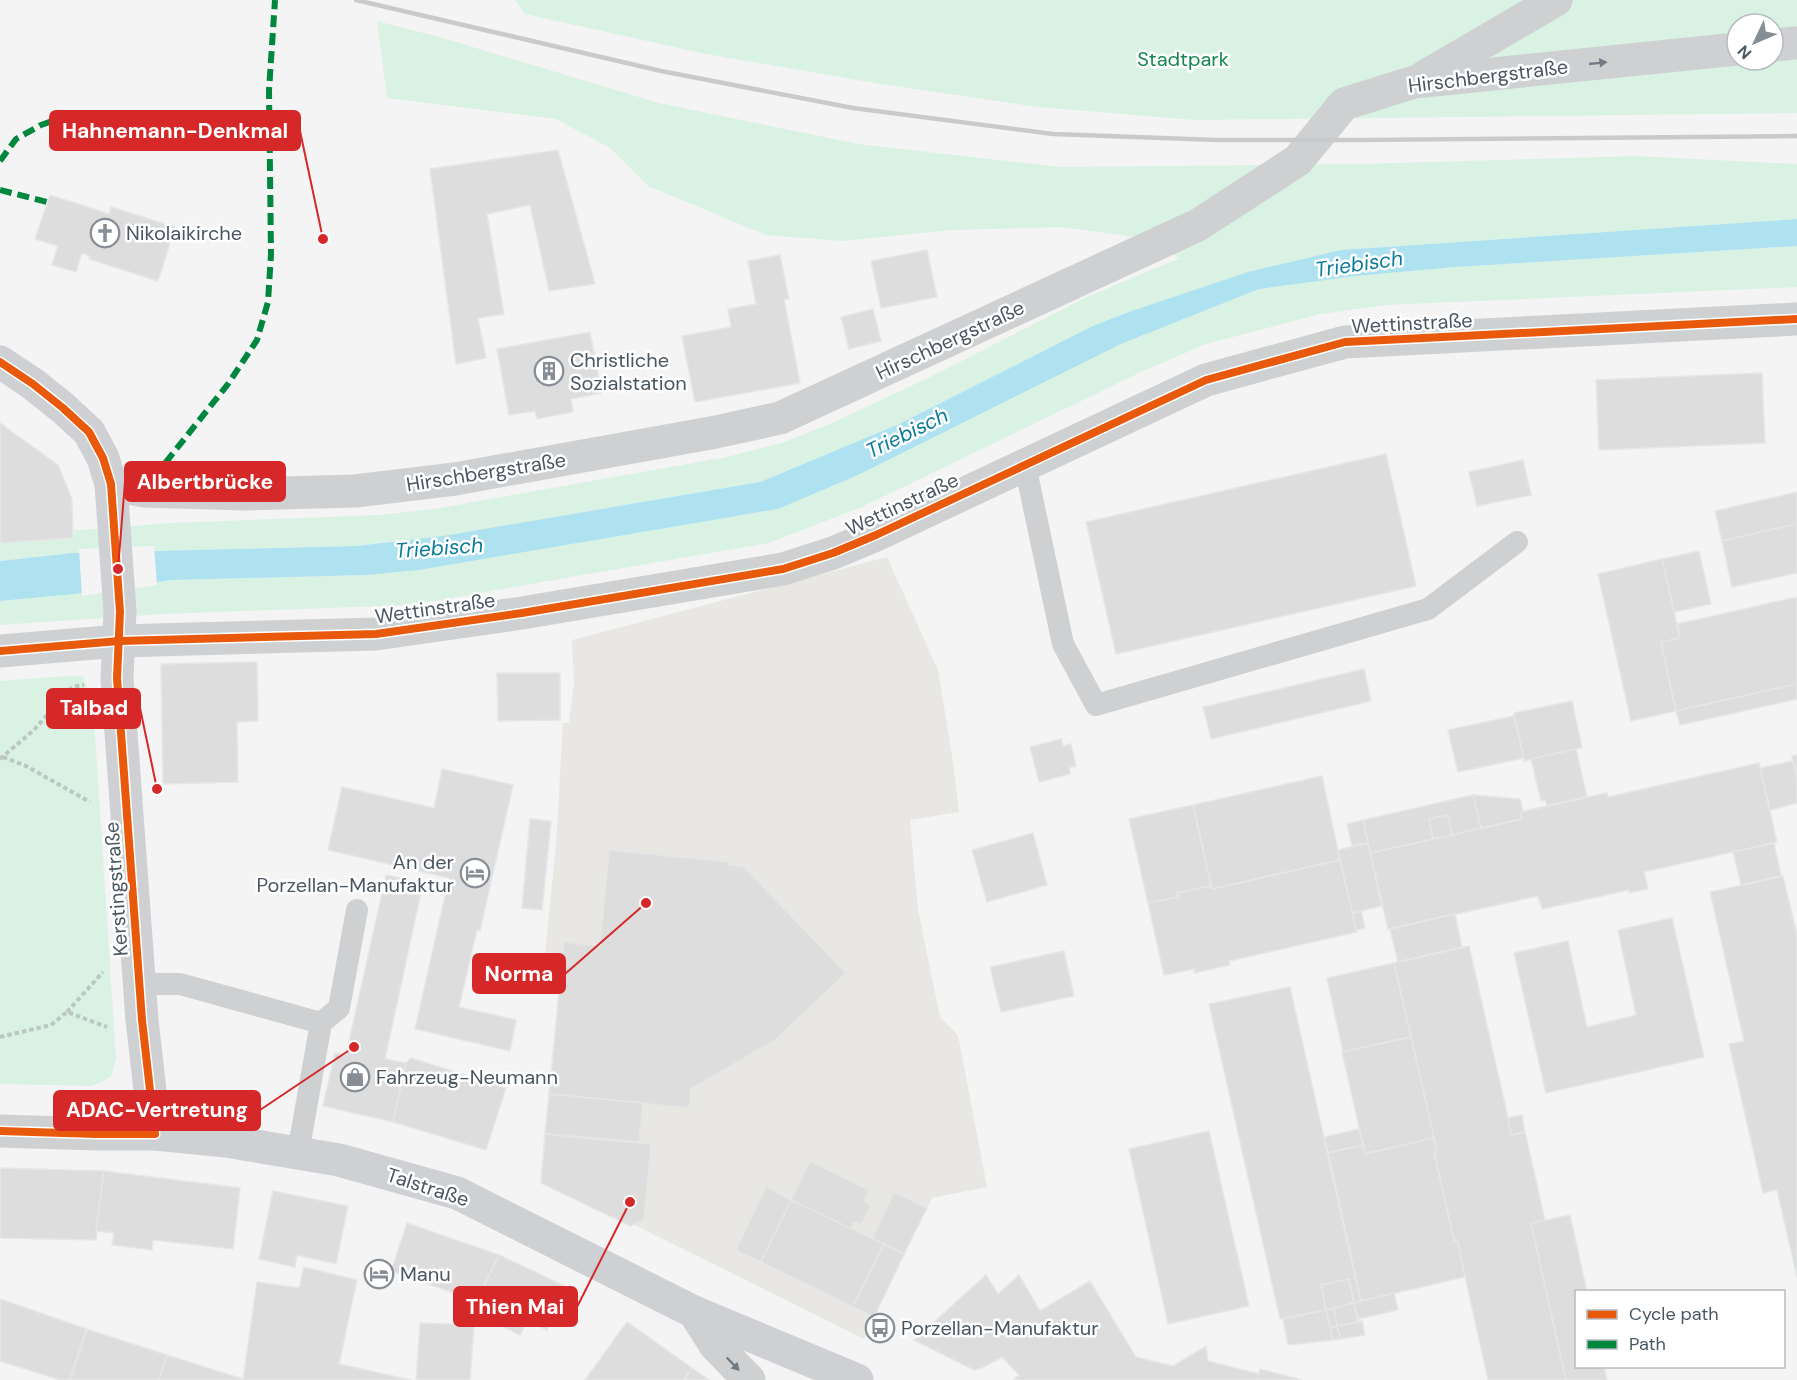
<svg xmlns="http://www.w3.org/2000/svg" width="1797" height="1380" font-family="'DM Sans',sans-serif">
	<rect width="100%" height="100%" fill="#f4f4f4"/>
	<path fill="#e8e7e3" d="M 887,557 L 938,670 L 952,755 L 959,812 L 910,820 L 918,910 L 940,1017 L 958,1035 L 987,1187 L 932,1198 L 864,1339 L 544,1180 L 563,987 L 542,983 L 556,845 L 563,723 L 569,723 L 574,682 L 572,640 Z"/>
	<g fill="#d9f2e3" fill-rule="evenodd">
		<path d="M 515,0 L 1797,0 L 1797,113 L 1195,120 L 1038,107 L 881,84 L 706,54 L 525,14 ZM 1737,24 L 1773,24 L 1773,60 L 1737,60 Z"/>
		<path d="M 377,21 L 443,38 L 659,103 L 858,144 L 1060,167 L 1360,164 L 1636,156 L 1797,164 L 1797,219 L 1341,250 L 1248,272 L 1054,346 L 899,424 L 760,482 L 443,536 L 356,546 L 73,553 L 0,561 L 0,536 L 171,523 L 379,515 L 434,509 L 727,457 L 782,443 L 832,423 L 926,379 L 1089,296 L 1180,258 L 1136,237 L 1061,227 L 952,230 L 843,241 L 766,235 L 648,186 L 610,148 L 556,119 L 387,98 Z"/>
		<path d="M 1797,246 L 1797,287 L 1387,305 L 1320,314 L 1206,344 L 1141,372 L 864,506 L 769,543 L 410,605 L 163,614 L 0,625 L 0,601 L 75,594 L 172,580 L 366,575 L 778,509 L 858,475 L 1121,344 L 1259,289 L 1356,276 L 1455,267 Z"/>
		<path d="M 66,676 L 83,676 L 93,703 L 116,1058 L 111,1077 L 92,1086 L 0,1084 L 0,681 Z"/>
	</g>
	<path fill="#aee2f0" d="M 1797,219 L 1797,246 L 1455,267 L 1356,276 L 1259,289 L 1121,344 L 858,475 L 778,509 L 418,570 L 366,575 L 172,580 L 75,594 L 0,601 L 0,561 L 73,553 L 356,546 L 443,536 L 760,482 L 899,424 L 1091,327 L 1126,313 L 1248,272 L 1341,250 Z"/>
	<path fill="#f4f4f4" d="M 154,546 L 157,585 L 82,596 L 79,549 Z"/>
	<g fill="#ddddde" stroke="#e5e6e7" stroke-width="1.5">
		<path d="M 558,150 L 595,284 L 549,291 L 530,205 L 487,214 L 504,314 L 478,318 L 486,358 L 456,364 L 430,169 Z"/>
		<path d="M 50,195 L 109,214 L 111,207 L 175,227 L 158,281 L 89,259 L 90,256 L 82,253 L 76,272 L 52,265 L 58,246 L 35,239 Z"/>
		<path d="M 927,250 L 937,297 L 881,308 L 871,261 Z"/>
		<path d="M 780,255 L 789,299 L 784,299 L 800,383 L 695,402 L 682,336 L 731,327 L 728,309 L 756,304 L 748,261 Z"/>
		<path d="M 873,309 L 881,341 L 849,349 L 841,317 Z"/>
		<path d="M 590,332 L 602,393 L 571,399 L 573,412 L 537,419 L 535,411 L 509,415 L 497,349 Z"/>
		<path d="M 1762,373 L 1765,443 L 1599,450 L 1596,380 Z"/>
		<path d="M 0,423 L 58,465 L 72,499 L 73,538 L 0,543 Z"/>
		<path d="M 1386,454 L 1416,586 L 1116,654 L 1086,522 Z"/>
		<path d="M 1523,460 L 1531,495 L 1477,506 L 1469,472 Z"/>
		<path d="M 1797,492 L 1797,524 L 1722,541 L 1715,511 Z"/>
		<path d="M 1797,524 L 1797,573 L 1732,587 L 1722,541 Z"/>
		<path d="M 1699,551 L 1711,604 L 1674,612 L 1662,559 Z"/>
		<path d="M 1662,559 L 1680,638 L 1661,642 L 1676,711 L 1631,721 L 1598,574 Z"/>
		<path d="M 1797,597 L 1797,684 L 1676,711 L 1661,642 L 1680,638 L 1677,624 Z"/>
		<path d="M 257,662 L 258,721 L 237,722 L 238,782 L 163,784 L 161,664 Z"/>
		<path d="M 1364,669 L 1371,701 L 1211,739 L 1203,707 Z"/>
		<path d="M 497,673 L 560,673 L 560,720 L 498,721 Z"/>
		<path d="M 1797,684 L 1797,699 L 1680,725 L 1676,711 Z"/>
		<path d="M 1572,701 L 1582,748 L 1524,761 L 1514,713 Z"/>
		<path d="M 1514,716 L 1524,758 L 1458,772 L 1448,730 Z"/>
		<path d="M 1061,739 L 1063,746 L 1071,744 L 1076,766 L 1069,768 L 1070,774 L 1039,782 L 1030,747 Z"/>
		<path d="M 1576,749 L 1587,797 L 1547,806 L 1545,800 L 1541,801 L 1531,759 Z"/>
		<path d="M 1797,755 L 1797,778 L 1792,756 Z"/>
		<path d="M 1793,761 L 1797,778 L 1797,803 L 1770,810 L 1760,768 Z"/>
		<path d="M 1759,763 L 1777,842 L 1644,872 L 1648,889 L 1629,893 L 1629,890 L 1542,909 L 1538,896 L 1388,929 L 1370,853 L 1522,819 L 1520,812 L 1607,793 L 1608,797 Z"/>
		<path d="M 442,769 L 513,785 L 480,931 L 477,930 L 459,1007 L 516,1020 L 510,1051 L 415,1029 L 449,878 L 328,850 L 342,787 L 434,808 Z"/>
		<path d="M 1322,776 L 1340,860 L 1212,889 L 1193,805 Z"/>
		<path d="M 1473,795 L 1520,799 L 1523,811 L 1520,812 L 1522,819 L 1481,828 Z"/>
		<path d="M 1473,795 L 1481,828 L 1452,835 L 1448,815 L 1429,819 L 1433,839 L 1370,853 L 1363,820 Z"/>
		<path d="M 1193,805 L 1211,886 L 1177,893 L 1178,897 L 1148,903 L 1129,819 Z"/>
		<path d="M 1448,815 L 1452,835 L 1433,839 L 1429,819 Z"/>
		<path d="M 530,819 L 551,821 L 542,910 L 522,908 Z"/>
		<path d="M 1363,820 L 1368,843 L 1352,846 L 1347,824 Z"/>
		<path d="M 1033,833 L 1047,885 L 987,902 L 972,850 Z"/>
		<path d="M 1368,843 L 1382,906 L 1352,913 L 1338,850 Z"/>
		<path d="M 1774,843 L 1781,876 L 1741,885 L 1733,852 Z"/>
		<path d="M 609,850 L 730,862 L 729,865 L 744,867 L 846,973 L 775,1040 L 691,1089 L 689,1108 L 549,1094 L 564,942 L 600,946 Z"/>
		<path d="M 1340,860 L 1357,932 L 1229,961 L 1230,965 L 1194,973 L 1194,969 L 1164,975 L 1148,903 L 1178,897 L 1177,893 L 1211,886 L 1212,889 Z"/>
		<path d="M 386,875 L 423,883 L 385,1059 L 406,1063 L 393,1122 L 323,1106 L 335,1053 L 346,1055 Z"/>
		<path d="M 1783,876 L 1797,935 L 1797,1277 L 1777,1190 L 1763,1193 L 1729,1044 L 1744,1041 L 1710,892 Z"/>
		<path d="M 1361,911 L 1365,928 L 1356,930 L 1352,913 Z"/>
		<path d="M 1455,914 L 1462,947 L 1398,962 L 1390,929 Z"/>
		<path d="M 1672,918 L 1704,1057 L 1546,1093 L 1514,953 L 1568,941 L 1587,1027 L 1636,1015 L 1618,930 Z"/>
		<path d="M 1469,946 L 1512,1135 L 1525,1132 L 1545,1220 L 1531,1223 L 1566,1380 L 1488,1380 L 1457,1240 L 1454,1241 L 1434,1152 L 1437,1152 L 1394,963 Z"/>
		<path d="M 1064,951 L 1074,996 L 1001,1012 L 990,967 Z"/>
		<path d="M 1394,963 L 1411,1037 L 1343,1052 L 1327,978 Z"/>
		<path d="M 1290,987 L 1361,1302 L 1354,1303 L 1349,1279 L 1321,1285 L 1326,1310 L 1280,1319 L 1209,1004 Z"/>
		<path d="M 1411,1037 L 1434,1138 L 1365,1154 L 1342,1052 Z"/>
		<path d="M 411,1058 L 506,1088 L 486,1150 L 393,1122 L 406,1063 Z"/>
		<path d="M 549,1094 L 643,1103 L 639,1142 L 545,1134 Z"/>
		<path d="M 1522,1115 L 1525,1132 L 1512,1135 L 1507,1118 Z"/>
		<path d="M 1359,1129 L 1363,1145 L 1328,1153 L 1324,1137 Z"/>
		<path d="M 1209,1131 L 1249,1306 L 1168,1324 L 1129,1149 Z"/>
		<path d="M 545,1134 L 651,1144 L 644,1220 L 630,1226 L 541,1183 Z"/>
		<path d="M 1434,1138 L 1437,1152 L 1434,1152 L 1454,1241 L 1457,1240 L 1465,1277 L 1361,1301 L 1328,1153 L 1363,1145 L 1365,1154 Z"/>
		<path d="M 810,1161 L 869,1190 L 864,1201 L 871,1205 L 861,1225 L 854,1222 L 851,1229 L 791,1200 Z"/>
		<path d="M 0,1168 L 104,1171 L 96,1240 L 0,1238 Z"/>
		<path d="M 104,1171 L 240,1188 L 233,1249 L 153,1240 L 152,1250 L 112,1245 L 114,1233 L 96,1231 Z"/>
		<path d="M 766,1187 L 791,1200 L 761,1262 L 736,1250 Z"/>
		<path d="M 273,1191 L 348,1206 L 336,1264 L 297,1255 L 295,1267 L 259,1259 Z"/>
		<path d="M 894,1192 L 927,1208 L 904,1254 L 872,1239 Z"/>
		<path d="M 791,1200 L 884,1244 L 853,1307 L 761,1262 Z"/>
		<path d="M 1570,1215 L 1587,1292 L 1576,1292 L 1576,1366 L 1604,1366 L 1607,1380 L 1566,1380 L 1531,1223 Z"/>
		<path d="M 407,1223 L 499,1255 L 477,1301 L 391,1271 Z"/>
		<path d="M 884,1244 L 904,1254 L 874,1317 L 853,1307 Z"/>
		<path d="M 499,1255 L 567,1287 L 547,1330 L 527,1321 L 520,1335 L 495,1323 L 500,1311 L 477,1301 Z"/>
		<path d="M 304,1267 L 357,1280 L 339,1364 L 411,1380 L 243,1380 L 257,1282 L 299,1288 Z"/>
		<path d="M 986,1275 L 998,1294 L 1019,1275 L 1040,1311 L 1090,1281 L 1136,1357 L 1173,1366 L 1206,1346 L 1208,1361 L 1259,1374 L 1257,1380 L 1014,1380 L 1014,1379 L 1019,1375 L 1002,1357 L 982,1368 L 974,1370 L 914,1340 Z"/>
		<path d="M 1349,1279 L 1354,1303 L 1326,1310 L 1321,1285 Z"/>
		<path d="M 1394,1293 L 1398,1310 L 1358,1319 L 1354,1303 Z"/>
		<path d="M 0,1299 L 87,1329 L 70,1380 L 60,1380 L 0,1361 Z"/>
		<path d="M 1354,1303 L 1358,1322 L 1337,1326 L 1334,1308 Z"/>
		<path d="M 1334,1308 L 1337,1326 L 1330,1328 L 1326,1310 Z"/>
		<path d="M 1326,1310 L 1333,1340 L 1288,1345 L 1283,1319 Z"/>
		<path d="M 1362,1321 L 1365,1335 L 1341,1339 L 1337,1326 Z"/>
		<path d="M 627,1322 L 692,1368 L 684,1380 L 585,1380 Z"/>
		<path d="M 420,1323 L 474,1325 L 470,1380 L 416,1380 Z"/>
		<path d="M 1337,1326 L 1341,1339 L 1333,1340 L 1330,1328 Z"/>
		<path d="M 87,1329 L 167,1355 L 159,1380 L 70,1380 Z"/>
		<path d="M 167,1355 L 243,1379 L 243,1380 L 159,1380 Z"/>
		<path d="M 692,1368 L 709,1380 L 684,1380 Z"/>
		<path d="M 1260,1369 L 1303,1380 L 1257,1380 Z"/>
	</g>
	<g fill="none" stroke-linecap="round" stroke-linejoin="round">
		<g stroke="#bcc7c4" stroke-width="4" stroke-dasharray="4.5 3" stroke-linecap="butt">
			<path d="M 3,757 L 26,766 L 90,802"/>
			<path d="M 0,759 L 34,730 L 72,687 L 84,685"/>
			<path d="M 67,1012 L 103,972"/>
			<path d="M 0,1037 L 51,1025 L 67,1012 L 107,1027"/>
		</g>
		<g stroke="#ced0d2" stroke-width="22">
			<path d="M 1025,465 L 1063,644 L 1096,705 L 1428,609 L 1517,542"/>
			<path d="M 139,984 L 180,984 L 321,1023"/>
			<path d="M 298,1153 L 321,1023 L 339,1008 L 357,910"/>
		</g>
		<g stroke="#ced0d2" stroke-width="33">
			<path d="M 1773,45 L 1797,43"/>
			<path d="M 1424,77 L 1556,0"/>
			<path d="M 111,484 L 143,491 L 245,494 L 355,491 L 455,479 L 716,432 L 780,418 L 1198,225 L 1298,160 L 1344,104 L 1414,82 L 1737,49"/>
			<path d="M 0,651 L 119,641 L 376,634 L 522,613 L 783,569 L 833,553 L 876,535 L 1206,380 L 1345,342 L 1797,319"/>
		</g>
		<g stroke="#ced0d2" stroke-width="33">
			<path d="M 0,1131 L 96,1134 L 155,1134"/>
			<path d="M 694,1312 L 715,1345 L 749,1380"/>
		</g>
		<path stroke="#ced0d4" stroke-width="33" d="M 0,362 L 33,384 L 63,408 L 89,432 L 103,458 L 111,484 L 120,612 L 117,678 L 142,1020 L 155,1134 L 226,1141 L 339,1160 L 457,1193 L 694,1312 L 857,1380"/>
		<path stroke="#c9cacc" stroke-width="4.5" d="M 356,0 L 661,71 L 853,108 L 1053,134 L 1217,140 L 1361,140 L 1797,136"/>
		<g stroke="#00873e" stroke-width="6" stroke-dasharray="12 6" stroke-linecap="butt">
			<path d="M 0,161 L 16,139 L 41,125 L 75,113 L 124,117 L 270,144"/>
			<path d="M 0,190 L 47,202"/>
			<path d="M 143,491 L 228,384 L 257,340 L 268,302 L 271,254 L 269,90 L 275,0"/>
		</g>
		<g stroke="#fff" stroke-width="11">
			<g id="cycleway">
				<path d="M 0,362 L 33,384 L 63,408 L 89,432 L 103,458 L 111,484 L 120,612 L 117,678 L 142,1020 L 155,1134 L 96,1134 L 0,1131"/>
				<path d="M 0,651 L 119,641 L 376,634 L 522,613 L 783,569 L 833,553 L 876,535 L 1206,380 L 1345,342 L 1797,319"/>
			</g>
		</g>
		<use href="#cycleway" stroke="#e8590c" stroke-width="8"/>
	</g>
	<defs><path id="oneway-solid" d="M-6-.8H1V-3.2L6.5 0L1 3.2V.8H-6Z" transform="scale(1.5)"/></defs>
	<g fill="#727b83">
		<use href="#oneway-solid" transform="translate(1598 63) rotate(-6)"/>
		<use href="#oneway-solid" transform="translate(733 1364) rotate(46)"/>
	</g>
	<defs>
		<g id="church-ring" transform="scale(1.5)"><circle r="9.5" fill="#fff" stroke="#868d94" stroke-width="1.5"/><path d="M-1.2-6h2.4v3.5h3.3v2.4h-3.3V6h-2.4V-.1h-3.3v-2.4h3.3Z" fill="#868d94"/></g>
		<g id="building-ring" transform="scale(1.5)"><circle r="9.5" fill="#fff" stroke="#868d94" stroke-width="1.5"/><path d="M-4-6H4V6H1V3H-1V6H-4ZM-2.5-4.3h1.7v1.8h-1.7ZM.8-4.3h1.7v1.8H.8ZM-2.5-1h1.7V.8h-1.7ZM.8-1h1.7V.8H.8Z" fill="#868d94"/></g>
		<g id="hotel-ring" transform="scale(1.5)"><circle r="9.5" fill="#fff" stroke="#868d94" stroke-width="1.5"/><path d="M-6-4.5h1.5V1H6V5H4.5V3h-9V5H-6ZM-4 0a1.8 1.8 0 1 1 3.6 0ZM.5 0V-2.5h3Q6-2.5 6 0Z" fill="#868d94"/></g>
		<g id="shop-ring" transform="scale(1.5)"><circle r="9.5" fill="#fff" stroke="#868d94" stroke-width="1.5"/><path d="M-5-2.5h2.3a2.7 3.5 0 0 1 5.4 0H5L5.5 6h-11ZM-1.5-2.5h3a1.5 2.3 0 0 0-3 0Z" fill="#868d94"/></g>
		<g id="bus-ring" transform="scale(1.5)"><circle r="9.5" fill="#fff" stroke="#868d94" stroke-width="1.5"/><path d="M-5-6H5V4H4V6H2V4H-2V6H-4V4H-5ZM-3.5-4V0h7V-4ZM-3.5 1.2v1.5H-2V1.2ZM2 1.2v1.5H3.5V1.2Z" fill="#868d94"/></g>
	</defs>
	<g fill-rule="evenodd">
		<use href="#church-ring" x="105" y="233"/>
		<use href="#building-ring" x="549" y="371"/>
		<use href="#hotel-ring" x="475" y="873"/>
		<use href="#shop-ring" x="355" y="1077"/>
		<use href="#hotel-ring" x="379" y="1274"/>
		<use href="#bus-ring" x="880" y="1328"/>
	</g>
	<g text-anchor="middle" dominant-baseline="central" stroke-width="5" stroke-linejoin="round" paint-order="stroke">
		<g font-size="20" fill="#17864f" stroke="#fff">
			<text x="1183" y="59">Stadtpark</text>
		</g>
		<g font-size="20" fill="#4a5661" stroke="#fff">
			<text transform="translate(1488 76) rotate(-7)">Hirschbergstraße</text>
			<text transform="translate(1412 323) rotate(-3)">Wettinstraße</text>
			<text transform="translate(950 340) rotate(-25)">Hirschbergstraße</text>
			<text transform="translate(486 472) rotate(-9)">Hirschbergstraße</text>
			<text transform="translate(902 504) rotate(-25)">Wettinstraße</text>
			<text transform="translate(435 608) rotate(-8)">Wettinstraße</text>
			<text transform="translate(116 889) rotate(-94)">Kerstingstraße</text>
			<text transform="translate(428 1187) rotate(18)">Talstraße</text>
		</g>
		<g font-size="20" fill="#4a5661" stroke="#fff" text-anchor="start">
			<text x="126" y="233">Nikolaikirche</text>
			<text x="570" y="360">Christliche<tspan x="570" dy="23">Sozialstation</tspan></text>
			<text x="454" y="862" text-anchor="end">An der<tspan x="454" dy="23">Porzellan-Manufaktur</tspan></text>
			<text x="376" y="1077">Fahrzeug-Neumann</text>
			<text x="400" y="1274">Manu</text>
			<text x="901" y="1328">Porzellan-Manufaktur</text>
		</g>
		<g font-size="21" font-style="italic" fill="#0c7c9b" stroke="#fff">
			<text transform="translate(1359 264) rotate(-8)">Triebisch</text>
			<text transform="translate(907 433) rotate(-26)">Triebisch</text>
			<text transform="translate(439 548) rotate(-4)">Triebisch</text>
		</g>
	</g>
	<path fill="none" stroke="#d62828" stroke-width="2" d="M323 239L300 131M118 569L125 482M157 789L140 708M646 903L565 974M354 1047L260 1110M630 1202L577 1307"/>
	<g fill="#d62828" stroke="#fff" stroke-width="2">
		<circle cx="323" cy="239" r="6"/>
		<circle cx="118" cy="569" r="6"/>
		<circle cx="157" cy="789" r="6"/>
		<circle cx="646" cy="903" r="6"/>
		<circle cx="354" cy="1047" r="6"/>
		<circle cx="630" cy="1202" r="6"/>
	</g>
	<g fill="#d62828" stroke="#d62828" stroke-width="2">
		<rect x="50" y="111" width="250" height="39" rx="6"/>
		<rect x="125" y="462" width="160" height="39" rx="6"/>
		<rect x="47" y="689" width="93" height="39" rx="6"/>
		<rect x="473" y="954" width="92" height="39" rx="6"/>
		<rect x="54" y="1091" width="206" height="39" rx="6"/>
		<rect x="454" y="1287" width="123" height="39" rx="6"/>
	</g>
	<g font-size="21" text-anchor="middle" font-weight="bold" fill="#fff">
		<text x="175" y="138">Hahnemann-Denkmal</text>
		<text x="205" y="489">Albertbrücke</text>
		<text x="94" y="715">Talbad</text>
		<text x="519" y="981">Norma</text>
		<text x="157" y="1117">ADAC-Vertretung</text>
		<text x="515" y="1314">Thien Mai</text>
	</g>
	<rect x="1575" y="1290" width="210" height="78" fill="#ffffff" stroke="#b7bbc0" stroke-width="1.5"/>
	<rect x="1587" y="1310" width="30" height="9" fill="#e8590c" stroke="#b7bbc0" stroke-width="1.5"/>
	<text x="1629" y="1320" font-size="18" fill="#4a5661">Cycle path</text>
	<rect x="1587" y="1340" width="30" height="9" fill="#00873e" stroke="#b7bbc0" stroke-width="1.5"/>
	<text x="1629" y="1350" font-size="18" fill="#4a5661">Path</text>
	<g transform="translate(1755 42) rotate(226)"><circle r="28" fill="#ffffff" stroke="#b7bbc0" stroke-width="1.5"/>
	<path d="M0-4.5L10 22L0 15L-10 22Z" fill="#868d94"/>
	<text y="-9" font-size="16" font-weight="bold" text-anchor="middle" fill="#4a5661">N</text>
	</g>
</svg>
